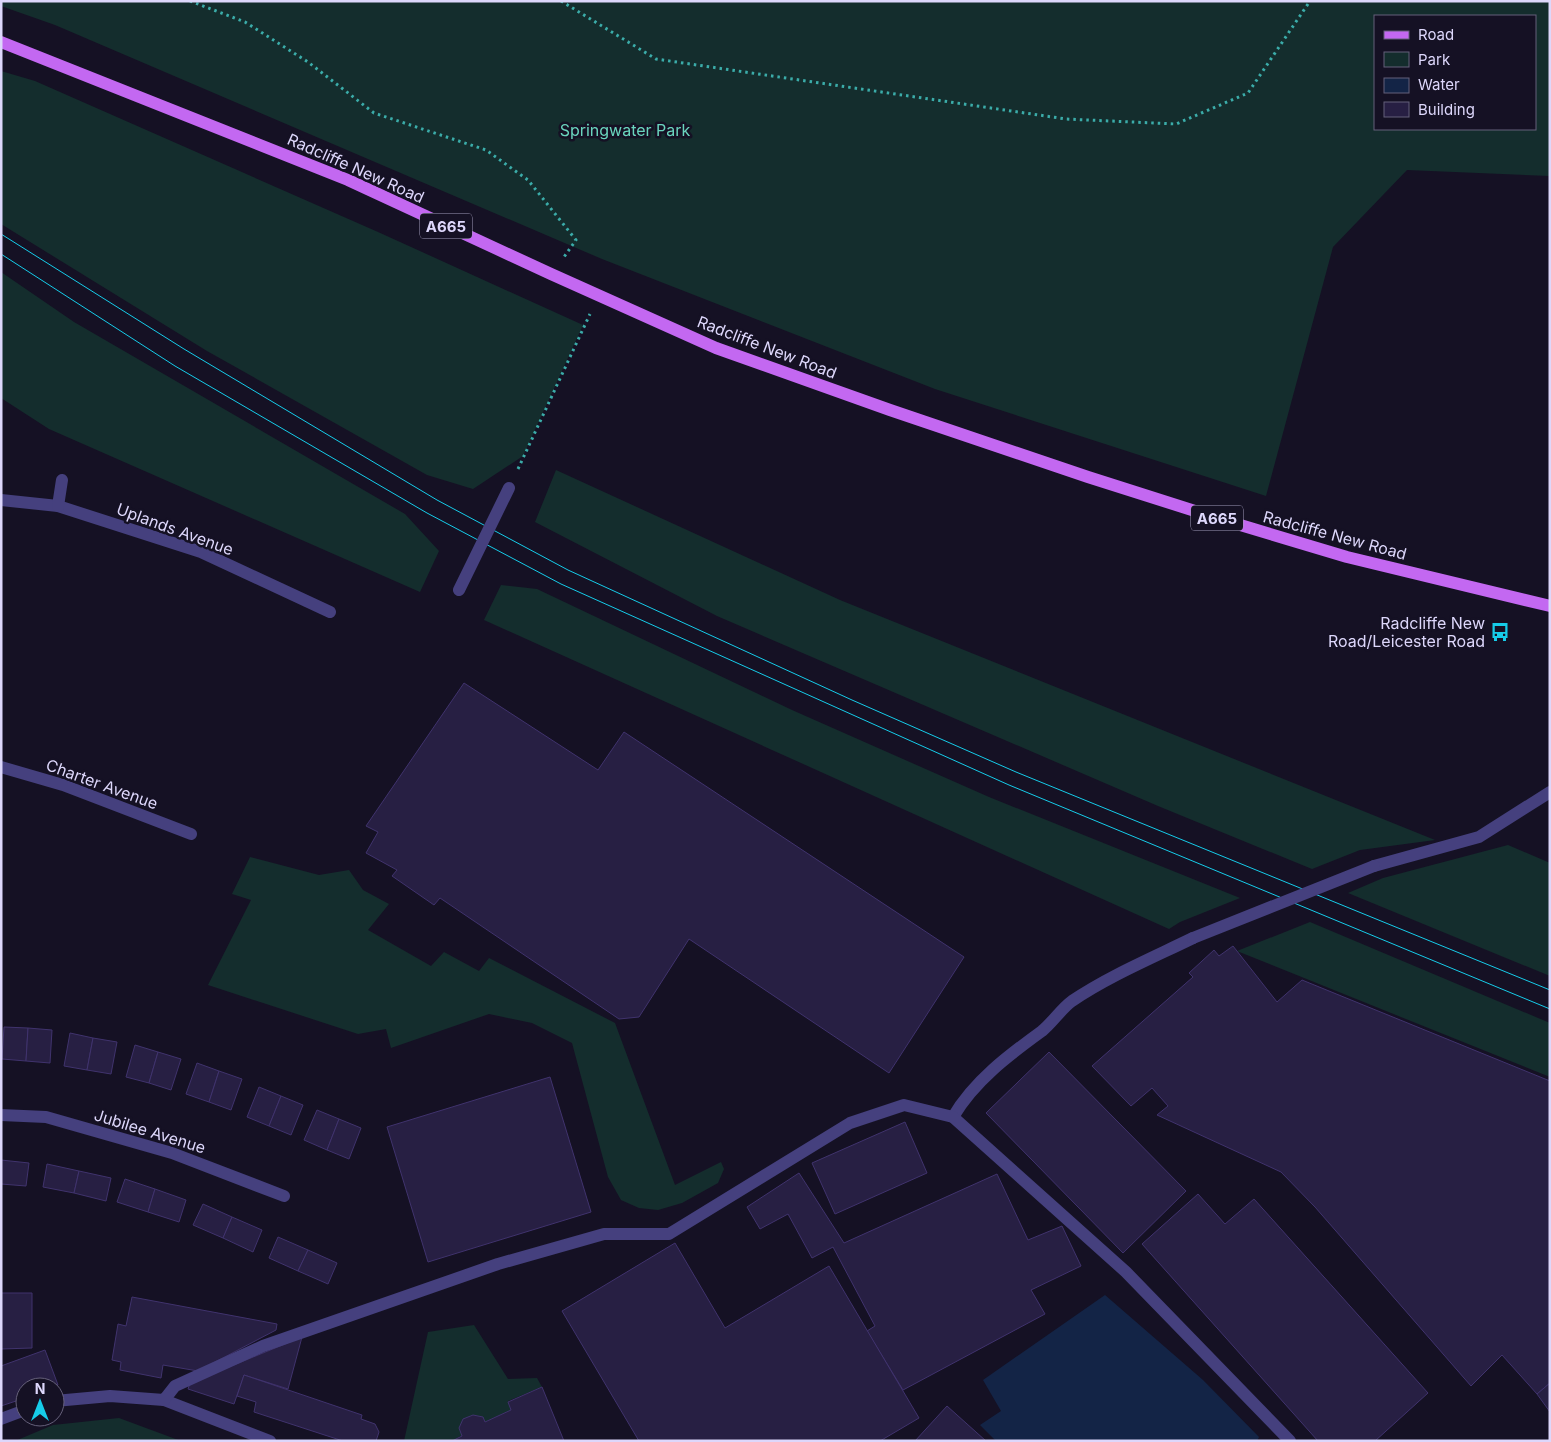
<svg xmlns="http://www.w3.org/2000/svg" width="1551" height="1442" font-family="Inter,sans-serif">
	<rect width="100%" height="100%" fill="#151124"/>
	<g fill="#142d2d" fill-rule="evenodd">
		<path d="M 1,1 L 1550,1 L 1550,176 L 1407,170 L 1333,247 L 1266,496 L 935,389 L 602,259 L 55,25 L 1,6 ZM 1375,16 L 1535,16 L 1535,129 L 1375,129 Z"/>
		<path d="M 1,71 L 35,81 L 378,232 L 583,325 L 523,456 L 473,489 L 427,475 L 207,351 L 1,224 Z"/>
		<path d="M 1,272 L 74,322 L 405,514 L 439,551 L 420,592 L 49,429 L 1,398 Z"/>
		<path d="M 556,470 L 840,600 L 1435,840 L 1360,850 L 1312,869 L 1158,806 L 717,616 L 535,522 Z"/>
		<path d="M 501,585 L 537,589 L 792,710 L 989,797 L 1240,898 L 1180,922 L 1169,929 L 484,620 Z"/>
		<path d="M 1508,845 L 1550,863 L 1550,976 L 1348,893 L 1383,878 Z"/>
		<path d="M 250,857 L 319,875 L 349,870 L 363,890 L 389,904 L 368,930 L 431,966 L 444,952 L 479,971 L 489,958 L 615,1023 L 675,1185 L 721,1162 L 724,1169 L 718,1183 L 682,1203 L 658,1210 L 639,1208 L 621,1200 L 608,1177 L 572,1043 L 532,1023 L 489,1014 L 391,1048 L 386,1029 L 358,1034 L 208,985 L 251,900 L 232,894 Z"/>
		<path d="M 1310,922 L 1550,1023 L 1550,1077 L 1237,951 Z"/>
		<path d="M 474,1325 L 508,1379 L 537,1378 L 542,1387 L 508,1401 L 511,1410 L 485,1422 L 452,1441 L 404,1441 L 428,1332 Z"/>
		<path d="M 119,1418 L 181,1441 L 15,1441 L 53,1425 Z"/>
	</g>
	<path fill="#132446" d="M 1105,1295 L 1203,1380 L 1259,1437 L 1257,1441 L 996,1441 L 980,1425 L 1001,1411 L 983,1380 Z"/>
	<g fill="#271f43" stroke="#40336d">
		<path d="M 464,683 L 598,770 L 624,732 L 964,957 L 889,1073 L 689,939 L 639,1017 L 619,1019 L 440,898 L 434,905 L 392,876 L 397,870 L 366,853 L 378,832 L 366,826 Z"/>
		<path d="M 1233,946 L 1277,1002 L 1302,980 L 1550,1081 L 1550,1383 L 1537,1394 L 1502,1355 L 1471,1386 L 1315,1207 L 1281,1172 L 1157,1115 L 1168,1106 L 1152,1088 L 1131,1106 L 1092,1066 L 1193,977 L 1189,973 L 1214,950 L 1219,956 Z"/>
		<path d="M 4,1027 L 28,1028 L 26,1061 L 2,1059 Z"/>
		<path d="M 28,1028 L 52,1030 L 50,1063 L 26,1061 Z"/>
		<path d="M 70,1033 L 93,1038 L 87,1070 L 64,1066 Z"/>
		<path d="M 93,1038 L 117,1042 L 111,1074 L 87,1070 Z"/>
		<path d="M 135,1045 L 158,1052 L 149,1083 L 126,1077 Z"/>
		<path d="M 158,1052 L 181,1059 L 171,1090 L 149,1083 Z"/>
		<path d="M 1049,1052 L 1186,1191 L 1123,1253 L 986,1113 Z"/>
		<path d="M 197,1063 L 219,1071 L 209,1102 L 186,1094 Z"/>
		<path d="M 219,1071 L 242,1079 L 231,1110 L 209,1102 Z"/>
		<path d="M 550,1077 L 591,1212 L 428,1262 L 387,1127 Z"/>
		<path d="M 259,1087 L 281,1096 L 269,1126 L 247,1117 Z"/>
		<path d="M 281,1096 L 303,1105 L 291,1135 L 269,1126 Z"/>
		<path d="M 317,1110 L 339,1119 L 327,1150 L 304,1140 Z"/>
		<path d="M 339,1119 L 361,1128 L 349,1159 L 327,1150 Z"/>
		<path d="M 905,1122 L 927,1173 L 835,1214 L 812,1163 Z"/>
		<path d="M 1,1160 L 29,1163 L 26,1186 L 1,1184 Z"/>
		<path d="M 47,1164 L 79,1171 L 74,1193 L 43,1187 Z"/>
		<path d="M 79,1171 L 111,1178 L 106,1201 L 74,1193 Z"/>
		<path d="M 799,1173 L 844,1243 L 997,1174 L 1028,1240 L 1062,1226 L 1081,1266 L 1031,1290 L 1045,1314 L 903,1390 L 867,1331 L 875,1326 L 833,1247 L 812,1258 L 788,1214 L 760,1229 L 747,1207 Z"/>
		<path d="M 125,1179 L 155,1189 L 148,1212 L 117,1202 Z"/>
		<path d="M 155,1189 L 186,1200 L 179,1222 L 148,1212 Z"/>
		<path d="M 1198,1194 L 1225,1224 L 1254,1199 L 1428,1393 L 1375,1441 L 1318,1441 L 1142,1244 Z"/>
		<path d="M 203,1204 L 232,1217 L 223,1238 L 193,1225 Z"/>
		<path d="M 232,1217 L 262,1230 L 253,1252 L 223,1238 Z"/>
		<path d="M 278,1237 L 308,1250 L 298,1271 L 269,1258 Z"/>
		<path d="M 675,1243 L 725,1328 L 829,1266 L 919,1418 L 880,1441 L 639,1441 L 562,1311 Z"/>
		<path d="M 308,1250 L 337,1263 L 328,1284 L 298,1271 Z"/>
		<path d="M 1,1293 L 32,1293 L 32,1348 L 1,1349 Z"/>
		<path d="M 132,1297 L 277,1324 L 276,1330 L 198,1371 L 163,1365 L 161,1378 L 120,1370 L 121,1362 L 112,1360 L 118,1324 L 126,1326 Z"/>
		<path d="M 302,1337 L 288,1389 L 244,1375 L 234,1404 L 188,1389 L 190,1383 Z"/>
		<path d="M 45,1350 L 58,1385 L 25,1387 L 25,1398 L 1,1406 L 1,1366 Z"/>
		<path d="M 244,1375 L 362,1415 L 361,1419 L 375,1424 L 379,1432 L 376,1441 L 343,1441 L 254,1412 L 256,1402 L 237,1396 Z"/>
		<path d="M 1550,1383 L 1550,1412 L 1537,1394 Z"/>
		<path d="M 542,1387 L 564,1441 L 452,1441 L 462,1436 L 459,1428 L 463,1419 L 473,1415 L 483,1417 L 485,1422 L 511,1410 L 508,1402 Z"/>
		<path d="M 947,1406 L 986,1441 L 915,1441 Z"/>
	</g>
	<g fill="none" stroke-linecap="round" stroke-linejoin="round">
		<g stroke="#3baca9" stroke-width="3" stroke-dasharray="2.5 4" stroke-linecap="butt">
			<path d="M 190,1 L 245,22 L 308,62 L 374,113 L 486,150 L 528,180 L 576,240 L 564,257"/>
			<path d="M 561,1 L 656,59 L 1066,119 L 1176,124 L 1248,93 L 1310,1"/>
			<path d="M 518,469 L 590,314"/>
		</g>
		<g stroke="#45407e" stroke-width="12">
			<path d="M 1374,866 L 1479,837 L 1550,792"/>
			<path d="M 953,1117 C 974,1081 1009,1055 1042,1031 C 1053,1022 1061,1009 1072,1001 C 1109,976 1152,958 1193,938"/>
			<path d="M 164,1400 L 270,1441"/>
			<path d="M 55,1401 L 110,1396 L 164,1400 L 175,1386 L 263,1346 L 498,1264 L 604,1234 L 669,1234 L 850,1123 L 904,1105 L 953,1117 L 1126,1272 L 1290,1441"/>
			<path d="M 1,1419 L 25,1410"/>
		</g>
		<g stroke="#45407e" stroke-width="12">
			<path d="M 1,500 L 58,506 L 201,552 L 330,612"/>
			<path d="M 58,506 L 62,480"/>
			<path d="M 1,767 L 63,785 L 191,834"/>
			<path d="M 1,1115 L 46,1117 L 172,1153 L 284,1196"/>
		</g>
		<path stroke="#c368f1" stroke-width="12" d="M 1,42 L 348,180 L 551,274 L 716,348 L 890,410 L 1088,477 L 1217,518 L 1347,557 L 1550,606"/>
		<g stroke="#16cce9" stroke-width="1">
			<path d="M 1,234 L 184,349 L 437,500 L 568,570 L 852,700 L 1016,772 L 1550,990"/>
			<path d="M 1,254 L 175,366 L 427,513 L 561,584 L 1009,785 L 1550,1009"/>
		</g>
		<g stroke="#45407e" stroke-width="12">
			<path d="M 459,590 L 509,488"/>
			<path d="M 1193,938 L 1374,866"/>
		</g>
	</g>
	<defs>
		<g id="bus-bare" transform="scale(1.5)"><path d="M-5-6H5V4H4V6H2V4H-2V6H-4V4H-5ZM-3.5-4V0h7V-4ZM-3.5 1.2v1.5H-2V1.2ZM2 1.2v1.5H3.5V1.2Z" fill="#16cce9" stroke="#151124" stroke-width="2.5" paint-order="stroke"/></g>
	</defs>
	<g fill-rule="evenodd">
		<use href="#bus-bare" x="1500" y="632"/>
	</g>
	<g text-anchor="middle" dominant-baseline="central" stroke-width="5" stroke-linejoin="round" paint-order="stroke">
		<g fill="#151124" stroke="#a19cba" stroke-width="1">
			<rect x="420" y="213.5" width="52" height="25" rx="4"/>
			<rect x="1191" y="505.5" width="52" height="25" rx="4"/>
		</g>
		<g font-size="15" font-weight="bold" fill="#ddd7fb">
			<text x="446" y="226">A665</text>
			<text x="1217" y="518">A665</text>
		</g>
		<g font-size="16" fill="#6ad5be" stroke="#151124">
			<text x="625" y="130">Springwater Park</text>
		</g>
		<g font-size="16" fill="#ddd7fb" stroke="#151124">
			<text transform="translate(356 168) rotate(24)">Radcliffe New Road</text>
			<text transform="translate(767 347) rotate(21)">Radcliffe New Road</text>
			<text transform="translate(175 529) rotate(20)">Uplands Avenue</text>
			<text transform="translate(1335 535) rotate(15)">Radcliffe New Road</text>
			<text transform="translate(102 784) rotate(20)">Charter Avenue</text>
			<text transform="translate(150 1131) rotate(17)">Jubilee Avenue</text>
		</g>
		<g font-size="16" fill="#ddd7fb" stroke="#151124" text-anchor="end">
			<text x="1485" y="623">Radcliffe New<tspan x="1485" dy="18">Road/Leicester Road</tspan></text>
		</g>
	</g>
	<rect width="1551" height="1442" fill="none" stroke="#ddd7fb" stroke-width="5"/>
	<rect x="1374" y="15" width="162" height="115" fill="#151124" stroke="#65607a"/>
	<rect x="1384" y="31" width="25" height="8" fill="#c368f1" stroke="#65607a"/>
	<text x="1418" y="40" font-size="15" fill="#ddd7fb">Road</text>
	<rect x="1384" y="52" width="25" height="15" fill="#142d2d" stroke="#65607a"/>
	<text x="1418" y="65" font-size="15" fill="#ddd7fb">Park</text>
	<rect x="1384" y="78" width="25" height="15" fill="#132446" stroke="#65607a"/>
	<text x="1418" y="90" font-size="15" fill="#ddd7fb">Water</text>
	<rect x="1384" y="102" width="25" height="15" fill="#271f43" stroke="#65607a"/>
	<text x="1418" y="115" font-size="15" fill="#ddd7fb">Building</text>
	<g transform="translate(40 1402)"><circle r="24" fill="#151124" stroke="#65607a"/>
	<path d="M0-4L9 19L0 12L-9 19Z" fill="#16cce9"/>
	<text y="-8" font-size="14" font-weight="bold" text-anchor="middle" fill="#ddd7fb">N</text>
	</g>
</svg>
